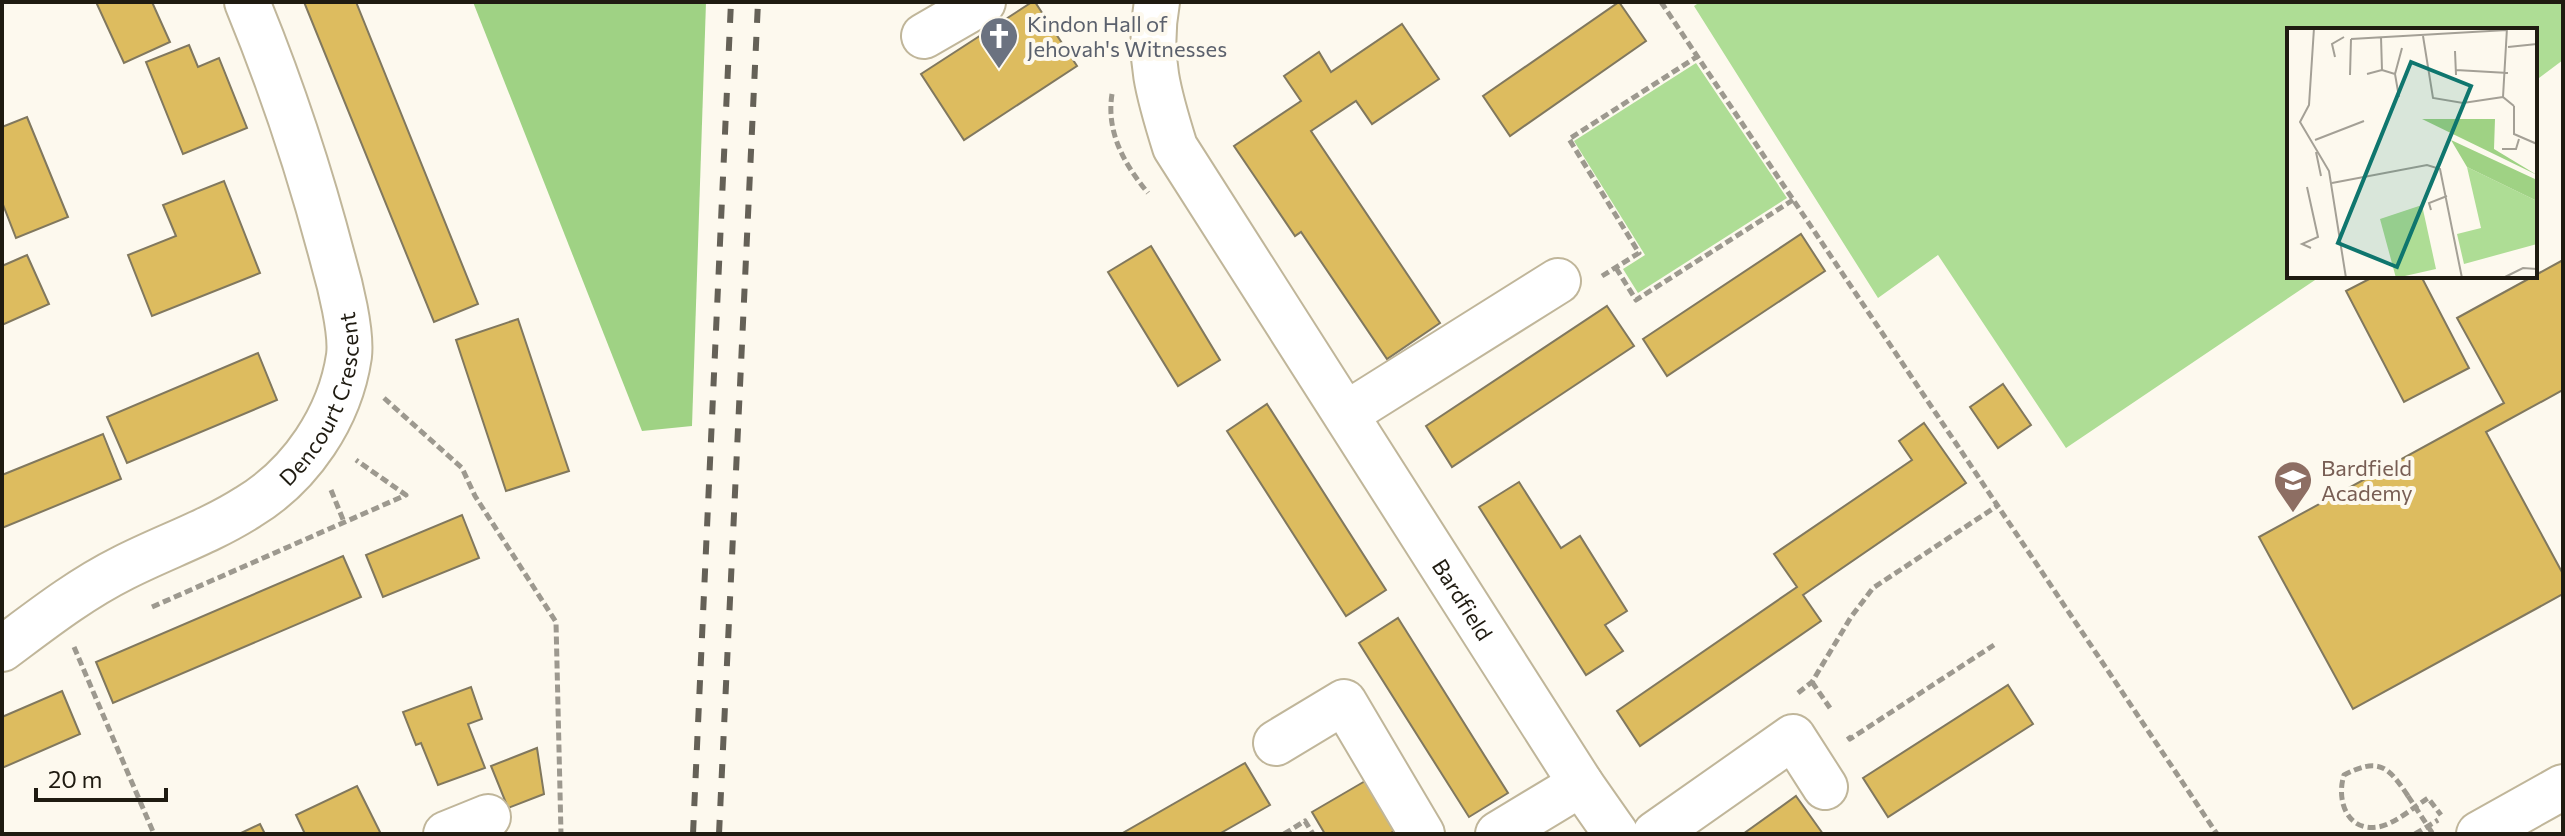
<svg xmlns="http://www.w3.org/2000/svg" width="2565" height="836" font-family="Commissioner,sans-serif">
	<rect width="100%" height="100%" fill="#fdf9ee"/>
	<g fill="#aedd95">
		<path d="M 1700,2 L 2563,2 L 2563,60 L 2535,81 L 2535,30 L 2289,30 L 2289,276 L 2321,276 L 2066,448 L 1938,255 L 1878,298 L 1694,6 Z"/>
		<path d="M 1696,63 L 1787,198 L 1638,293 L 1623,269 L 1645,255 L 1574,141 Z"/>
	</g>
	<path fill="#9fd284" d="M 473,2 L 706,2 L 692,426 L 642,431 Z"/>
	<g fill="#ddbc5f" stroke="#81785e" stroke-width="2">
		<path d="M 96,2 L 152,2 L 170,42 L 124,63 Z"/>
		<path d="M 304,2 L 356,2 L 478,304 L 434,322 Z"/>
		<path d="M 1032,2 L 1035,2 L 1077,66 L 964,140 L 921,74 Z"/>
		<path d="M 1619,2 L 1646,41 L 1510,136 L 1483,96 Z"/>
		<path d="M 1402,24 L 1439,79 L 1372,124 L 1356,101 L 1311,131 L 1440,323 L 1387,359 L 1301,232 L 1295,236 L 1234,146 L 1301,101 L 1284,76 L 1319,52 L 1331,72 Z"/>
		<path d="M 189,45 L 198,67 L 219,58 L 247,128 L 183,154 L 146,62 Z"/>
		<path d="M 27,117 L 68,217 L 16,238 L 2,202 L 2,127 Z"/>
		<path d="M 224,181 L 260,273 L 152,316 L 128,255 L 176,236 L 163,205 Z"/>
		<path d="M 1801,234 L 1825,271 L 1667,376 L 1643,339 Z"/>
		<path d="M 1151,246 L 1220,360 L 1178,386 L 1108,272 Z"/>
		<path d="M 27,255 L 49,304 L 2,325 L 2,266 Z"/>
		<path d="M 2563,260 L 2563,390 L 2486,432 L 2563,574 L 2563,594 L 2353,709 L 2259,537 L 2504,403 L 2457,318 Z"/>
		<path d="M 2375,276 L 2421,276 L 2469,368 L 2404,402 L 2346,291 Z"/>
		<path d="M 1607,306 L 1634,346 L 1452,467 L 1426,426 Z"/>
		<path d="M 518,319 L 569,471 L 506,491 L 456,340 Z"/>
		<path d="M 258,353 L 277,400 L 127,463 L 107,417 Z"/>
		<path d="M 2003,384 L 2031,425 L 1998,448 L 1970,407 Z"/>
		<path d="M 1267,404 L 1386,590 L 1346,616 L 1227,431 Z"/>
		<path d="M 1924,423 L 1966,483 L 1803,595 L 1821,621 L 1640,746 L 1617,711 L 1797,587 L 1774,554 L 1912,460 L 1899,441 Z"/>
		<path d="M 103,434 L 121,479 L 2,528 L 2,475 Z"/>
		<path d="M 1519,482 L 1561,548 L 1580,536 L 1627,611 L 1605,625 L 1623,651 L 1586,675 L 1479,507 Z"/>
		<path d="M 462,515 L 479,558 L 383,597 L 366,555 Z"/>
		<path d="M 343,556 L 361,597 L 113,703 L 96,662 Z"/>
		<path d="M 1398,618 L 1508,793 L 1469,817 L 1359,643 Z"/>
		<path d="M 2008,685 L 2033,724 L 1888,817 L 1863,778 Z"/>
		<path d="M 471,687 L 482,719 L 468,724 L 485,768 L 438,785 L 421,743 L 416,745 L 403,712 Z"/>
		<path d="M 62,691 L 80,734 L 2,768 L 2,717 Z"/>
		<path d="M 537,748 L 544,794 L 508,808 L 491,766 Z"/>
		<path d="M 1245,763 L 1270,805 L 1219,834 L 1121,834 Z"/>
		<path d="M 1372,777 L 1401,827 L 1389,834 L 1325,834 L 1312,812 Z"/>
		<path d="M 357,786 L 381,834 L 305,834 L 296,815 Z"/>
		<path d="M 1796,796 L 1823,834 L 1743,834 Z"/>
		<path d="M 260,824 L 265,834 L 239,834 Z"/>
	</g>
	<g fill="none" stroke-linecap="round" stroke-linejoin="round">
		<g stroke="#c0b69a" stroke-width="48">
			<g id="minor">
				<path id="s1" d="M 1157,2 C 1147,57 1159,96 1175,147 L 1581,784 L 1616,834"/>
				<path d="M 924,36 L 983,2"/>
				<path d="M 1346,414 L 1558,281"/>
				<path id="s2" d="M 2,649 C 41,620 79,590 123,568 C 164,547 209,532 248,507 C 301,475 340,417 349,356 C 352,332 340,284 333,260 C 310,172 282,87 247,2"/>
				<path d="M 1276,743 L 1344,702 L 1422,834"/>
				<path d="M 446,834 L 488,817"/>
				<path d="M 1498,834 L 1581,784"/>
				<path d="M 1655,834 L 1793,737 L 1825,787"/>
			</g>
		</g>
		<g stroke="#c0b69a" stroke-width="48">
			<path id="secondary" d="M 2479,834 L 2563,787"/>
		</g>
		<g stroke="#9d998f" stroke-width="5" stroke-dasharray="8 4" stroke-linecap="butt">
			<path d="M 1661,2 L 2217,834"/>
			<path d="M 1112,94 C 1106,132 1124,164 1148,193"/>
			<path d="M 1616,268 L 1636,300 L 1793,200"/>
			<path d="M 1602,276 L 1639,253 L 1569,139 L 1698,56"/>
			<path d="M 384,398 L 462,468 L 475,496 L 556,622 L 561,834"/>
			<path d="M 331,490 L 344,522"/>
			<path d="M 152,607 L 406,495 L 356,460"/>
			<path d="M 74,647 L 154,834"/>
			<path d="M 1812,682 L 1830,708"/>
			<path d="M 1798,693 L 1812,682 L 1851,617 L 1873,588 L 1997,506"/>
			<path d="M 1848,736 L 1850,739 L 1994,645"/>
			<path d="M 2408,796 C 2388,766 2379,757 2344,775 C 2336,800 2347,832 2378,827 C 2395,824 2414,807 2428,798 L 2441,815"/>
			<path d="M 1284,834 L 1305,821 L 1313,834"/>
			<path d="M 2415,834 L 2438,820"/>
		</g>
		<use href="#minor" stroke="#fff" stroke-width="44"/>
		<use href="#secondary" stroke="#fff" stroke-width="44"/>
		<g stroke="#656157" stroke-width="6" stroke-dasharray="14 14" stroke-linecap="butt">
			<path d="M 693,834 L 731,2"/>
			<path d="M 719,834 L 758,2"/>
		</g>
		<path stroke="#9d998f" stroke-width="5" stroke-dasharray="8 4" stroke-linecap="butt" d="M 2408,796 L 2433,834"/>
	</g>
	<defs>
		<g id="church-pin" transform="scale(2)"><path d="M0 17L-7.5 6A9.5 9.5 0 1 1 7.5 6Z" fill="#6b7280" stroke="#fdf9ee"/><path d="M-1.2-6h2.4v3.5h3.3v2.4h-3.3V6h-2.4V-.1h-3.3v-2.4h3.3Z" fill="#fff"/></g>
		<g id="school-pin" transform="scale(2)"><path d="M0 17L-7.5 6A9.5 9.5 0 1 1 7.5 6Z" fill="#8d6e63" stroke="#fdf9ee"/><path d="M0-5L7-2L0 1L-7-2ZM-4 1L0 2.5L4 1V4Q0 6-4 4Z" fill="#fff"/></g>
	</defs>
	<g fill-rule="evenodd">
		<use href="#church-pin" x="999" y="36"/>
		<use href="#school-pin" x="2293" y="480"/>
	</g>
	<g text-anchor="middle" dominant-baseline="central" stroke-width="8" stroke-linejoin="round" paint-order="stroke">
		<g font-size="22" fill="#5b616d" stroke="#fdf9ee" text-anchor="start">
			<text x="1027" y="23">Kindon Hall of<tspan x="1027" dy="25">Jehovah's Witnesses</tspan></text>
		</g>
		<g font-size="22" fill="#1f1b11" stroke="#fdf9ee">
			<text stroke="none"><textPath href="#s2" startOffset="422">Dencourt Crescent</textPath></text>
			<text stroke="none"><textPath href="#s1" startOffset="684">Bardfield</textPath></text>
		</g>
		<g font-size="22" fill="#785e54" stroke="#fdf9ee" text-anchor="start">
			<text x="2321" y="467">Bardfield<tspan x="2321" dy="25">Academy</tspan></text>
		</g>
	</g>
	<g transform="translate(2287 28)">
		<rect width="250" height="250" fill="#fdf9ee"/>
		<path d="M 180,139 L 250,173 L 250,216 L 177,236 L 170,206 L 194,200 ZM 135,177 L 149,241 L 109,250 L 93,191 Z" fill="#aedd95"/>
		<path d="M 135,91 L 208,91 L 207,121 L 250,147 ZM 164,112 L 250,152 L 250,173 L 180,139 Z" fill="#9fd284"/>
		<path fill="none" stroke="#a4a096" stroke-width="2" d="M 27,0 L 22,77 L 13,94 L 42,143 L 59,250M 220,0 L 216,69 L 227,78M 136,8 L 146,70 L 176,75 L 216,69M 64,11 L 220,2M 221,19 L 250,16M 168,23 L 169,47M 48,29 L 45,16 L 57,9M 95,42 L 108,46 L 112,69M 169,42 L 221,45M 80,46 L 95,42 L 94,9M 108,46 L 115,20M 63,47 L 64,11M 227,78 L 227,106 L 250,116M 28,112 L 77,93M 215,121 L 229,121 L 232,111M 29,124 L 34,148M 45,155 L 140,137 L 153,141 L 175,250M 20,159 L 31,209 L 15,216 L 24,220M 144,182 L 142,175 L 160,168M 216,250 L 236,240 L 250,241"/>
		<path fill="#0f766e" fill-opacity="0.15" stroke="#0f766e" stroke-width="4" d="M 124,34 L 184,58 L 110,239 L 51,215 Z"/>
		<rect width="250" height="250" fill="none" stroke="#1f1b11" stroke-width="4"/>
	</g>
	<rect width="2565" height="836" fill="none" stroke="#1f1b11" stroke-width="8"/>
	<path d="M36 788v12h130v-12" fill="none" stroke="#1f1b11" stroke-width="4"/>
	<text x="48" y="788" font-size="24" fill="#1f1b11" stroke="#fdf9ee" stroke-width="6" paint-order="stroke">20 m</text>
</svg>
